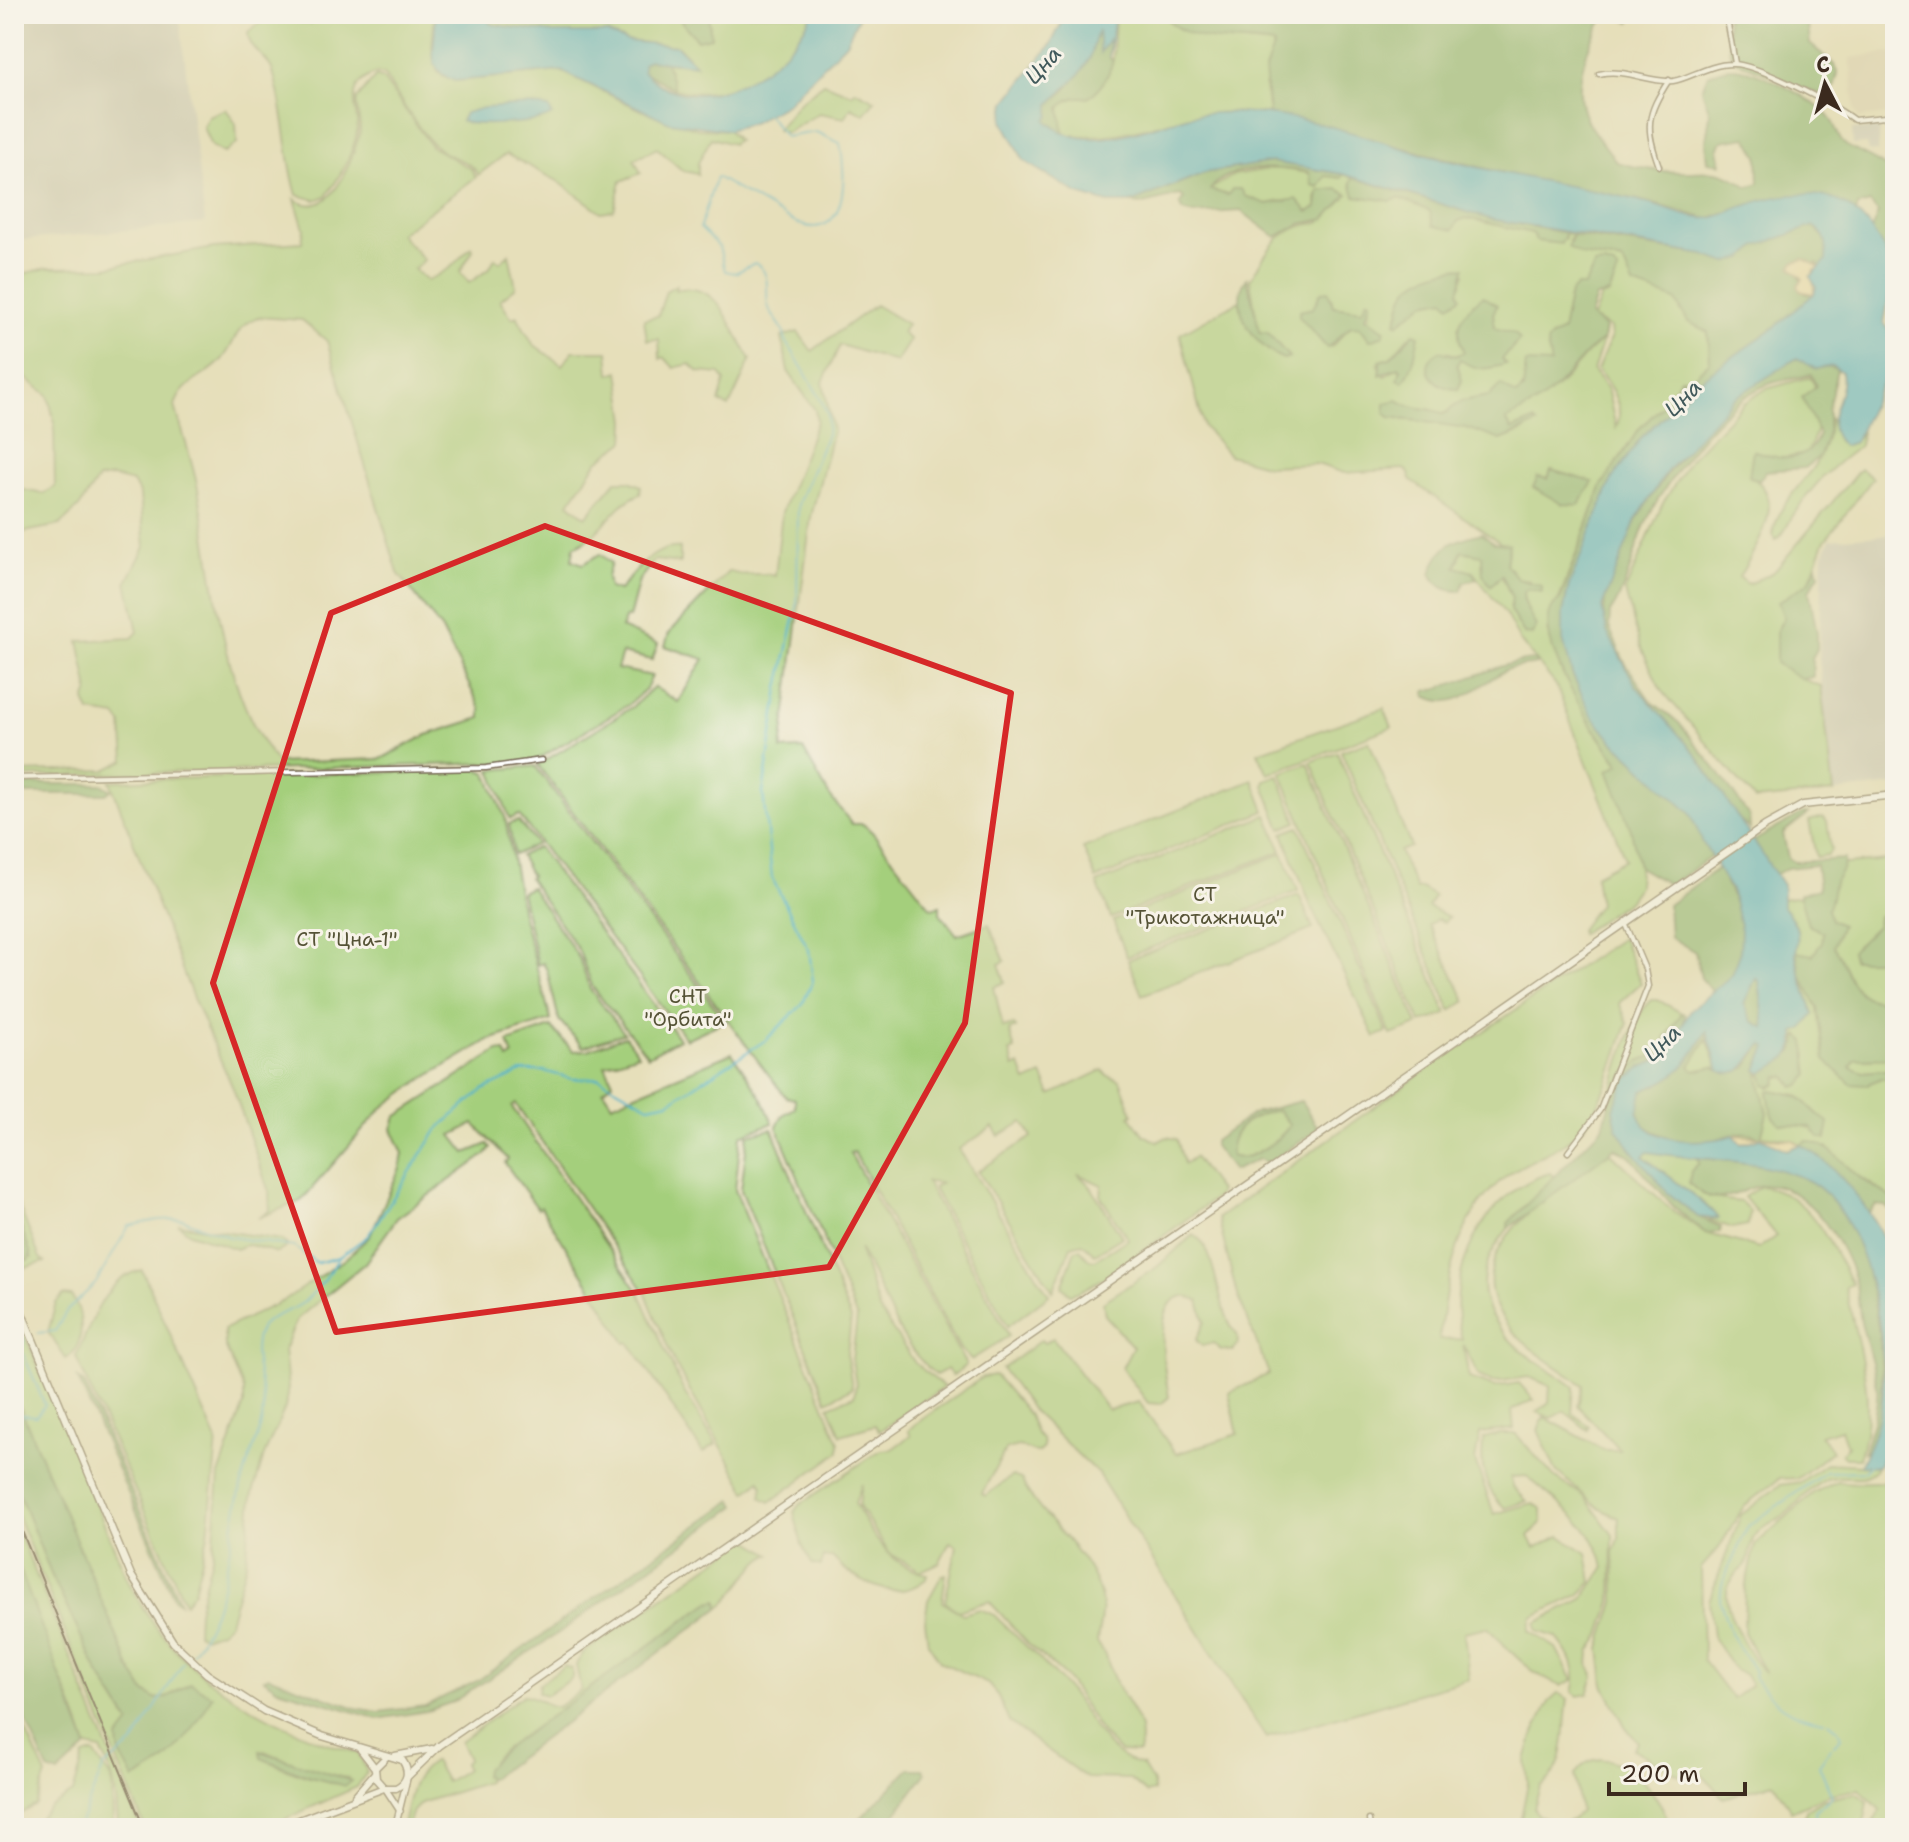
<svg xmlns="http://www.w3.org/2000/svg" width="1909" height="1842" font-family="'Shantell Sans',sans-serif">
	<rect width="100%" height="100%" fill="#f7f3e8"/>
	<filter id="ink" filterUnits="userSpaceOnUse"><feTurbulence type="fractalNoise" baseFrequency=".0125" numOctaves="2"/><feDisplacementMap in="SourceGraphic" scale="16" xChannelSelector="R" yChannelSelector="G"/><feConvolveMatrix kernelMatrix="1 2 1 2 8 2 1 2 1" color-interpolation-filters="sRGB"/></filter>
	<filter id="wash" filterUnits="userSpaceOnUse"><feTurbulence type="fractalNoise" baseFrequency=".006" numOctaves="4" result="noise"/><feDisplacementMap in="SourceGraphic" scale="32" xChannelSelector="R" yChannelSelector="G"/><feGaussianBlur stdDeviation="1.8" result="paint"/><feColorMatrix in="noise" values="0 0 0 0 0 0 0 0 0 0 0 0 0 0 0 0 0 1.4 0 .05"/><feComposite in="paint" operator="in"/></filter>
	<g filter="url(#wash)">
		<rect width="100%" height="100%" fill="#e6dfba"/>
		<path fill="#dbd0b1" d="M 1895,52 L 1895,114 L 1859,118 L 1855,109 L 1850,58 Z"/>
		<g fill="#c7c5b8">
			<path d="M 14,14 L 179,14 L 205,223 L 14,241 Z"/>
			<path d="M 1880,127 L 1878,151 L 1869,152 L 1867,144 L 1853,145 L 1852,130 Z"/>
			<path d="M 1895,534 L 1895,785 L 1834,792 L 1819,659 L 1823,554 L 1830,539 Z"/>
		</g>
		<g fill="#a4cf7c" stroke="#707c4d" stroke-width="2" fill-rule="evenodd">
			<path d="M 272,14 L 290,14 L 290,21 L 311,24 L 315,14 L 435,14 L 432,47 L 438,73 L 455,81 L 561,71 L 641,110 L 698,129 L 728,130 L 737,140 L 732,144 L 711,138 L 698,163 L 698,174 L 683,171 L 657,148 L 634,159 L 641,173 L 621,181 L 614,210 L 601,212 L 556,180 L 506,154 L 478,175 C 472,160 450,159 437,148 C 416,128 400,99 384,75 L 376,73 C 340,88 361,111 357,133 C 353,154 339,179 326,196 L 316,200 L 297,195 C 285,155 286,112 273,72 C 268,55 248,51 248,32 Z"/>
			<path d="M 482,14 L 675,14 L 697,40 L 711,37 L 708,14 L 812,14 C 788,64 731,105 674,89 L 666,62 L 696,65 L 678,46 L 627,41 L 606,33 L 553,33 L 490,24 Z"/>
			<path d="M 1115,14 L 1162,14 L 1235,41 L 1274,45 L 1265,88 L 1269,114 C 1244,112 1212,111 1187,117 C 1141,128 1113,141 1064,134 L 1059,126 L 1060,108 L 1064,102 L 1079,96 L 1113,60 Z"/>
			<path d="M 376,76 L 383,79 L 432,147 L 471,169 L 476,177 L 400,234 L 424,260 L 414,269 L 427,281 L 450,268 L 471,247 L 473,250 L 460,272 L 469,283 L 489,269 L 495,258 L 500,262 L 509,254 L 516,287 L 500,300 L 512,318 L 517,316 L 533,344 L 562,365 L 573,351 L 608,351 L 610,374 L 619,371 L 626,421 L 625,441 L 598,461 L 569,503 L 586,517 L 616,481 L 629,481 L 641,486 L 640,494 C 608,508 608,531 574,547 L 572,560 L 583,564 L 600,554 L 611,563 L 607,577 L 609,588 L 619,591 C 633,573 655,544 680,548 L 680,563 L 655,560 L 639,580 L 629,618 L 626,617 L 621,628 L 658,644 L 652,660 L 622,653 L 617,669 L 652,676 L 646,689 L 628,705 L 533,762 L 14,777 L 14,772 L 106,770 L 125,760 L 122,724 L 116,716 L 90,712 L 85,701 L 89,691 L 79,641 L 132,638 L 138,632 L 127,582 L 145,547 L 140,495 L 133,482 L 112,477 L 98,479 L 79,507 L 60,525 L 14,534 L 14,488 L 43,494 L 55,487 L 54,420 L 48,395 L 14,369 L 14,276 L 47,268 L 106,267 L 214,248 L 302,242 L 304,229 L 295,199 C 332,224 351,159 359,136 C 363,125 355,110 357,99 ZM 258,317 L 302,320 L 327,341 L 398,573 L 442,630 L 481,709 L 481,718 L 427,735 L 381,759 L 277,763 C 219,687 216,579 198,489 C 192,461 183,434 175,406 C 182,382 203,379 219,363 C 237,345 231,329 258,317 Z"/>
			<path d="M 824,83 L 852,94 L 855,90 L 875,100 L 864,114 L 851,107 L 845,118 L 819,113 L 786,133 L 777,130 L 798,103 Z"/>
			<path d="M 226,109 L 236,124 L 237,143 L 224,153 L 211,146 L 203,127 L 208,116 Z"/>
			<path d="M 1275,168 L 1341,178 L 1343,174 L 1354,178 L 1351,183 L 1356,196 L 1399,198 L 1458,221 L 1466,218 L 1564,240 L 1566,233 L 1573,235 L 1568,240 L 1582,255 L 1624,262 L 1633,285 L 1677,300 L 1681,312 L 1708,332 L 1710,362 L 1692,379 L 1673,389 L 1671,398 L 1640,428 L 1602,485 L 1547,631 L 1563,675 L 1592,727 L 1620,765 L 1639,867 L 1638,887 L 1628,901 L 1580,934 L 1579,931 L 1599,904 L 1595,875 L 1625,859 L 1556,685 L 1520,641 L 1506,615 L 1473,572 L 1456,567 L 1462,551 L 1482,555 L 1483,574 L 1501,575 L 1512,598 L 1510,611 L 1524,634 L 1529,614 L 1522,593 L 1530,581 L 1518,579 L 1506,564 L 1509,544 L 1501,543 L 1410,480 L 1409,473 L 1404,469 L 1344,473 L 1317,464 L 1268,466 L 1229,455 L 1204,427 L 1180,334 L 1239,301 C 1246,326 1258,350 1284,359 L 1289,357 L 1267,332 L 1259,333 L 1250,280 C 1270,247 1278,227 1318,223 L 1329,213 L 1317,196 L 1317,207 L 1308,212 L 1281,201 L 1267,204 L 1209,190 L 1234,175 ZM 1595,265 L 1618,272 L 1609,295 L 1601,297 L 1593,318 L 1610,328 L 1611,337 L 1597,370 C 1610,384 1626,408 1616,428 L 1607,388 L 1593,371 L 1603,340 C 1588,350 1583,358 1572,371 C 1553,394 1531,407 1506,419 L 1512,430 L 1534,421 L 1523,432 L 1501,440 C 1474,426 1433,420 1403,420 L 1398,400 C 1414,411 1427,406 1444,414 L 1462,401 L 1489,396 L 1501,385 L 1516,396 L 1542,365 L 1550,364 L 1551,337 L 1562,332 L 1570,293 L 1584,286 ZM 1460,267 L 1465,273 L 1458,291 L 1444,299 L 1424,303 L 1398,323 L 1396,321 C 1400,313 1400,304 1404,296 C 1413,276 1441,271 1460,267 ZM 1331,297 L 1333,306 L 1363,311 L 1370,301 L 1369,322 L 1384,330 L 1366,333 L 1360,326 L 1351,326 L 1331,347 L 1308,324 L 1313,308 ZM 1473,303 L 1493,314 L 1495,328 L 1513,348 L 1501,359 L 1506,363 L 1461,360 L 1457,363 L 1462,381 L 1458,389 L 1448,352 L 1456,356 L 1464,352 L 1458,327 ZM 1408,337 L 1418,339 C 1413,355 1414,367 1403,381 L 1399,367 L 1385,376 L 1378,365 L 1380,361 L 1390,358 ZM 1552,470 L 1592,482 L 1572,503 L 1562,504 L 1549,494 L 1538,477 L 1548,479 Z"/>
			<path d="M 676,285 L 675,290 C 720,279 730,329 751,359 L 729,407 L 719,402 L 725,381 L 720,374 L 699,372 L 690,364 L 674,368 L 664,357 L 660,359 L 659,339 L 647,340 L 644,319 L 658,316 L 666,291 Z"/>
			<path d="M 875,305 L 907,324 L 902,333 L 910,340 L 896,362 L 840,345 L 823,382 L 833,430 L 811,517 L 781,750 L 803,749 L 829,795 L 852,824 L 863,824 L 872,832 L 931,908 L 940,906 L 940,913 L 957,935 L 989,924 L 1005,961 L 999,964 L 1005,982 L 994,987 L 1003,1028 L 1014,1025 L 1016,1028 L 1009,1031 L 1015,1050 L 1010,1052 L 1014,1067 L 1020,1065 L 1026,1082 L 1042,1075 L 1051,1095 L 1103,1070 L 1106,1075 L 1120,1080 L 1133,1114 L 1130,1116 L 1144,1135 L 1157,1142 L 1167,1137 L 1177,1139 L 1184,1164 L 1194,1157 L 1219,1191 L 1217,1197 C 1189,1216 1095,1291 1070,1294 L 1062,1287 L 1075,1250 L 1080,1249 L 1089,1259 L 1095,1260 L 1128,1239 L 1101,1197 L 1102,1185 L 1078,1174 L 1091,1187 L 1122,1237 L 1095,1254 L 1082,1243 L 1071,1246 L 1053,1291 L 978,1171 L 1032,1137 L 1023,1122 L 999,1136 L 993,1127 L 959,1149 L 1049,1295 L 1008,1326 L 933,1188 L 941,1183 L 926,1182 L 1009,1336 L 971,1360 L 960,1349 L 854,1152 L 850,1153 L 966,1365 L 952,1376 L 947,1369 L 936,1375 C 893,1339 885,1293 859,1248 L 879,1310 L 915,1363 L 944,1387 L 879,1431 L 875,1425 L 841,1435 L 829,1406 L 854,1396 L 856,1385 L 852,1359 L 857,1318 L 777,1127 L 783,1115 L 795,1108 L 795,1099 L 786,1097 L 759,1062 L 538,765 L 632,707 L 654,687 L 678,702 L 704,659 L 665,646 L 669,633 L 729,571 C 743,579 760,570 775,576 L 782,512 L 817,421 L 815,410 L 788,371 L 782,337 L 798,332 L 812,351 Z"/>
			<path d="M 1810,377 C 1826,400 1819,433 1806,454 L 1773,460 L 1766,455 L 1749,476 C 1792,497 1754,550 1739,577 L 1748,584 L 1774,572 L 1860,469 L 1873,478 L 1824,542 L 1809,582 L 1799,590 L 1776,632 L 1802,679 L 1821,686 L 1834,792 L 1755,800 L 1660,688 L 1640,645 L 1625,591 L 1662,505 L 1690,459 L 1744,403 L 1766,389 Z"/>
			<path d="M 1830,417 L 1838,441 L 1843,446 L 1855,442 L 1862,431 L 1860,446 C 1834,463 1811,488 1794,514 C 1787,524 1786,533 1776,540 L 1773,535 C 1777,507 1795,492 1811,470 C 1823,455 1827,435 1830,417 Z"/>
			<path d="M 1384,708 L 1392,727 L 1268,774 L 1258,752 Z"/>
			<path d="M 1369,741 L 1411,847 L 1399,851 L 1416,889 L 1421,888 L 1434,896 L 1428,907 L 1449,917 L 1444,922 L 1437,919 L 1429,925 L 1466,1001 L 1451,1011 L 1341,751 Z"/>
			<path d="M 1337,752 L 1447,1014 L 1421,1023 L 1311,762 Z"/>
			<path d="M 1308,763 L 1418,1025 L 1391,1035 L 1281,773 Z"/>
			<path d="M 535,766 L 725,1021 L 686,1039 L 519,815 L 510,819 L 491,770 Z"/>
			<path d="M 478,769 L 487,773 L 505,817 L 522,914 L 551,1020 L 489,1040 L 418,1082 L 381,1109 L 301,1201 L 258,1218 L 270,1210 L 269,1192 L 233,1088 L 195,1003 L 110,781 Z"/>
			<path d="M 1278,775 L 1297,822 L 1281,829 L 1264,785 L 1265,780 Z"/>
			<path d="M 1253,780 L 1265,811 L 1096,879 L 1083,848 Z"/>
			<path d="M 1267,815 L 1282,851 L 1111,918 L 1097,883 Z"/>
			<path d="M 1823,817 L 1827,821 L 1831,850 L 1828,855 L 1816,857 L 1809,821 Z"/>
			<path d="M 518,821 L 537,844 L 514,855 L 509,824 Z"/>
			<path d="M 1299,827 L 1387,1032 L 1375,1037 L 1312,909 L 1283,833 Z"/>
			<path d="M 538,847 L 679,1039 L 648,1056 L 593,988 L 579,951 L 529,878 L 531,876 L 520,856 Z"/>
			<path d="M 1283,853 L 1298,891 L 1127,957 L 1113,921 Z"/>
			<path d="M 1895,859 L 1895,1051 L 1818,1010 L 1825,1060 L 1865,1085 L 1882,1078 L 1895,1081 L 1895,1200 L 1807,1141 L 1800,1145 C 1782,1132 1754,1138 1734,1135 L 1752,1131 L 1761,1137 L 1767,1113 L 1757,1070 L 1770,1087 L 1776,1084 L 1778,1077 L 1786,1076 L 1790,1083 L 1806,1066 L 1804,1041 L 1799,1035 L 1795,1040 L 1795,1032 L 1814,1014 C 1811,1006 1795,959 1796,952 C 1799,929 1799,926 1783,907 L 1782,899 L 1820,893 L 1818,867 ZM 1771,1090 L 1798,1095 L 1824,1120 L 1817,1130 L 1772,1115 L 1768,1092 Z"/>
			<path d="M 531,887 L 579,958 L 590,989 L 624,1033 L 583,1047 L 559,1020 L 547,970 L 543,963 L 538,965 L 521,892 Z"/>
			<path d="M 1299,895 L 1313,929 L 1142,995 L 1128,960 Z"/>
			<path d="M 1622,938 L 1641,983 L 1619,1003 L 1628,1023 C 1615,1055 1608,1092 1589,1120 C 1573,1144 1542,1154 1518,1168 C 1458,1205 1447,1275 1439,1340 L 1462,1339 C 1443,1274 1484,1191 1550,1173 L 1555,1178 C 1508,1228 1444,1278 1514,1344 C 1532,1362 1554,1371 1574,1387 L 1572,1413 L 1589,1426 L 1588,1430 L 1564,1411 L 1551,1418 L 1537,1412 L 1549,1402 L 1550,1386 L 1529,1377 L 1493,1382 L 1479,1376 L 1463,1345 L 1469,1378 L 1494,1387 L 1519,1383 L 1534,1400 L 1512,1410 L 1514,1429 L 1480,1433 L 1475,1461 L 1494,1514 L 1533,1503 L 1542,1509 L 1542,1522 L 1529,1536 L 1535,1548 L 1560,1536 L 1587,1553 L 1592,1582 L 1581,1594 L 1532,1617 L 1529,1631 L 1556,1648 L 1573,1680 L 1561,1686 C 1533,1677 1507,1648 1487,1627 L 1464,1632 L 1469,1679 L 1266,1738 L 1098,1474 L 1032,1410 L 1002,1369 L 1041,1340 L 1044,1343 L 1053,1338 L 1108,1410 L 1139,1402 L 1176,1454 L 1238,1434 L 1229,1393 L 1269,1374 L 1235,1287 L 1218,1218 L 1415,1078 Z"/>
			<path d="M 1651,1000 L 1658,1000 L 1682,1013 L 1665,1039 L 1661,1052 C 1629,1071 1629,1066 1610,1101 C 1615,1075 1632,1018 1651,1000 Z"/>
			<path d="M 551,1027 L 573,1051 L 588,1050 L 625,1036 L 638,1054 L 605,1065 L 613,1082 L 603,1090 L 612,1104 L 732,1053 L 762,1098 L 773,1123 L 741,1135 L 735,1190 L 839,1442 L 839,1452 L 770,1502 L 761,1497 L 763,1486 L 760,1480 L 747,1492 L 675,1364 L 645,1292 L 516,1104 L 512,1107 L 640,1294 L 683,1390 L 716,1444 L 703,1453 L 629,1342 L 626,1343 L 541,1207 L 538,1209 L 505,1163 L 508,1159 L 474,1124 L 452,1135 L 466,1153 L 488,1144 L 491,1148 L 485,1155 L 397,1218 L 365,1263 L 297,1319 L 284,1350 L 288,1388 L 285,1408 L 264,1455 L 252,1497 L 246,1564 L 229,1622 L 221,1631 L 204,1637 L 197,1633 L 198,1611 L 213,1553 L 219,1475 L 244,1404 L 244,1390 L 225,1346 L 224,1329 L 283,1301 L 345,1259 L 370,1236 L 400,1168 L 403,1153 L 392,1129 L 396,1117 L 498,1051 L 505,1052 L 508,1059 L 513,1056 L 508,1042 Z"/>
			<path d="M 1708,1039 L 1719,1070 L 1714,1067 L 1694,1071 L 1690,1067 L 1699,1047 Z"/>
			<path d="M 1895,1058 L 1895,1069 L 1863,1072 L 1850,1067 L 1855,1059 Z"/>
			<path d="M 1278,1110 L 1290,1125 C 1279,1140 1249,1164 1230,1156 C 1229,1127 1252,1115 1278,1110 Z"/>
			<path d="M 772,1129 L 851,1319 L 847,1354 L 852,1388 L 827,1401 L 741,1190 L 748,1135 Z"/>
			<path d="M 1609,1151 L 1667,1206 L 1705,1233 L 1759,1248 L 1776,1236 L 1744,1197 L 1761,1186 C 1811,1193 1829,1244 1852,1284 L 1845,1287 C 1857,1344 1879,1401 1859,1458 L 1845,1458 L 1841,1454 L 1847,1446 L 1841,1429 L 1820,1435 L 1832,1451 L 1798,1478 L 1779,1479 L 1744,1506 L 1719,1548 L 1701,1568 L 1703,1660 L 1733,1699 L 1751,1685 L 1744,1674 L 1734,1670 L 1713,1637 L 1709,1601 L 1741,1515 L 1780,1485 L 1800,1482 L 1827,1463 L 1878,1466 C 1864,1486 1845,1472 1827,1479 C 1809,1487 1799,1504 1784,1515 C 1774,1522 1762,1525 1754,1537 C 1749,1546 1751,1558 1744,1566 C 1736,1575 1726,1583 1727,1597 C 1727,1618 1752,1658 1765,1674 L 1744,1632 L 1745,1589 L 1755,1545 L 1813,1493 L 1837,1481 C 1858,1486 1875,1478 1895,1485 L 1892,1504 L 1895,1519 L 1895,1828 L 1869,1828 L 1881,1810 L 1859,1789 L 1827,1795 L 1791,1811 L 1774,1783 L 1723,1798 L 1701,1772 L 1692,1782 L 1633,1749 L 1638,1742 L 1625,1726 L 1604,1685 L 1600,1648 L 1615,1602 L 1614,1552 L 1619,1539 L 1619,1518 L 1600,1509 L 1556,1471 L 1538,1430 L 1544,1417 L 1604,1450 L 1620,1450 L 1578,1406 L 1583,1385 C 1559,1367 1524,1348 1506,1323 C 1450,1249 1559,1189 1609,1151 Z"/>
			<path d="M 1648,1151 L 1697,1158 L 1718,1199 L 1741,1202 L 1750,1211 L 1748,1225 L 1732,1228 L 1709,1220 L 1717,1218 L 1705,1204 L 1643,1156 Z"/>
			<path d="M 14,1194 L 40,1258 L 45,1262 L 14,1271 L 14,1241 L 20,1257 L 32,1258 L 14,1207 Z"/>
			<path d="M 178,1224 L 282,1240 L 288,1246 L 277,1253 L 247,1244 L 236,1249 L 190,1233 Z"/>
			<path d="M 1193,1235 C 1217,1243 1216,1313 1237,1334 L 1238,1344 L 1233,1351 L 1221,1350 L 1213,1343 L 1202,1346 L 1196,1340 L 1205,1322 L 1199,1301 C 1147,1275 1165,1376 1169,1397 L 1161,1404 L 1148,1403 L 1122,1368 L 1133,1347 L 1105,1315 L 1103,1302 L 1157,1267 Z"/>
			<path d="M 142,1270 L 217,1441 L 208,1535 L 194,1591 L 185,1603 L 76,1357 C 90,1326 104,1277 142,1270 Z"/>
			<path d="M 63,1295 L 71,1296 C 85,1312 85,1347 66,1359 L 48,1332 L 56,1303 Z"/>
			<path d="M 14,1309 L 127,1578 C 165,1660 236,1708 318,1740 C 331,1746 346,1748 359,1754 L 367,1772 L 357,1787 L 265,1828 L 145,1828 L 14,1508 L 14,1481 L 51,1574 L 98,1672 L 130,1724 L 118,1739 L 211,1696 L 191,1683 L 165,1698 L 155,1699 L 144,1691 L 130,1668 L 14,1393 ZM 264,1751 L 326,1775 L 349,1778 C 317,1785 291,1771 262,1758 Z"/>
			<path d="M 995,1375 L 1029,1415 L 1035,1432 L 1042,1439 L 1043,1448 L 1037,1453 L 1019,1446 L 1006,1449 L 982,1493 L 985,1496 L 1012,1476 L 1021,1479 C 1041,1523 1089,1548 1101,1598 C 1104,1611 1098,1630 1097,1642 C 1111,1661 1109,1673 1119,1689 C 1133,1712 1146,1725 1139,1753 L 1120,1752 L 1103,1735 L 1066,1677 L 1030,1646 L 989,1601 L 958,1611 L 945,1602 L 957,1546 L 950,1542 L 939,1563 L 921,1571 L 889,1553 L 859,1506 L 862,1484 L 855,1503 C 871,1535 890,1566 927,1574 L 926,1579 C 896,1605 854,1581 832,1557 L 824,1557 L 821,1566 L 812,1564 L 802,1545 L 794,1512 L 799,1505 L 881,1450 L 892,1449 L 911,1435 L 908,1431 L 914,1425 L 983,1377 Z"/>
			<path d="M 1500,1434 L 1516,1434 L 1554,1477 L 1584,1496 L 1613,1535 L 1612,1601 L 1601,1635 L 1590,1652 L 1589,1665 L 1594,1676 L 1588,1694 L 1578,1696 L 1573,1692 C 1580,1671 1570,1653 1556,1637 L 1537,1631 L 1536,1623 L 1583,1599 L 1604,1568 C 1598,1527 1556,1503 1527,1476 L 1511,1477 L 1513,1487 L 1527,1501 L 1505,1508 C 1484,1490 1479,1464 1484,1438 Z"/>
			<path d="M 14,1521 L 141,1828 L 118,1828 C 117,1799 115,1776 101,1750 L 87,1747 C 66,1674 14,1598 14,1521 Z"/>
			<path d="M 747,1539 L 771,1554 C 753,1560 738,1594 719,1608 L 718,1600 L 710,1602 L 505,1749 L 492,1761 L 487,1782 L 421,1803 L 413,1811 L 407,1828 L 402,1828 C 410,1800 408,1778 434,1761 L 446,1782 L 466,1769 L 463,1764 L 468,1759 L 460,1742 L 523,1695 C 536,1695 543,1705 558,1707 L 581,1690 L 576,1665 L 583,1653 Z"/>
			<path d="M 946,1574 L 942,1602 L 963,1614 L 980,1609 L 994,1615 C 1019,1640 1047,1664 1070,1692 C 1093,1721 1104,1756 1143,1766 L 1153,1783 L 1154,1791 L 1146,1793 L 1129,1779 L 1087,1778 L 1009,1722 L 998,1696 L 988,1684 L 941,1662 L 928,1643 L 925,1621 L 928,1600 L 942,1575 Z"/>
			<path d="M 564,1666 L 572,1669 L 572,1678 L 547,1695 L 538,1693 L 539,1684 Z"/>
			<path d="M 1559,1693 L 1568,1699 C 1563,1726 1569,1771 1540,1786 L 1534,1808 L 1538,1816 L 1560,1824 L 1572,1820 L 1580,1811 L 1575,1775 C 1605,1730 1664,1793 1670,1828 L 1519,1828 L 1528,1783 L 1526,1761 L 1534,1733 L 1549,1702 Z"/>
			<path d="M 14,1706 L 46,1775 L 36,1805 L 14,1817 Z"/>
			<path d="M 94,1753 L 112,1780 L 113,1828 L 30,1828 L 50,1807 L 73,1793 L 84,1756 Z"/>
			<path d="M 1856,1793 L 1868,1802 L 1864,1823 L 1812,1828 L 1805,1817 L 1806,1810 L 1822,1800 Z"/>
		</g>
		<g fill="#83b26c" stroke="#5f6e45" stroke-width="2" fill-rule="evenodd">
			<path d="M 675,14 L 708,14 L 711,37 L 697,40 Z"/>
			<path d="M 1162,14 L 1233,14 L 1246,22 L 1270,19 L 1269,14 L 1637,14 L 1630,22 L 1617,14 L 1607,15 C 1587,41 1570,88 1587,121 C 1593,133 1608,148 1616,162 C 1637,168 1659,172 1681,172 C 1712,172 1720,167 1748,187 L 1759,183 L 1758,156 L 1747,137 L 1722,141 L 1718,149 L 1721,164 L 1708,162 L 1706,141 L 1710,114 L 1702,89 L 1708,75 C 1716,71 1723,68 1732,68 C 1756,68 1817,100 1831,120 C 1838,129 1837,140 1847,146 C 1865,156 1880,161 1895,175 L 1895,276 L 1871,231 L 1878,213 L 1870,203 L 1858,206 L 1856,213 L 1834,200 L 1723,213 L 1708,219 L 1635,199 L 1539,182 L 1269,114 L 1265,70 L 1274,45 C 1235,38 1190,48 1162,14 Z"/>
			<path d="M 1726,14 L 1807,14 L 1810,44 L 1833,63 L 1838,73 L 1832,96 L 1812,92 L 1737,61 L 1730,53 Z"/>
			<path d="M 1098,26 L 1110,36 L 1109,58 L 1113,60 C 1108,78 1102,87 1088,98 C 1076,95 1067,98 1060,108 L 1064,134 L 1045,120 L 1050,103 L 1067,89 Z"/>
			<path d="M 649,60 L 666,62 L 674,89 L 642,71 L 643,64 Z"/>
			<path d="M 1272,162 L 1343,174 L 1342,178 L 1326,176 L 1319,187 L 1312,185 L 1309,172 C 1280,168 1230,162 1210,190 L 1228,195 L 1232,189 L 1241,189 L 1245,196 L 1267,204 L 1297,199 L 1308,212 L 1317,207 L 1319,191 L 1337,189 L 1348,194 L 1325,219 L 1300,224 L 1276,237 L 1241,211 L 1193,214 L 1183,211 L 1180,204 L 1184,198 L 1180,195 L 1144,204 L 1130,203 L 1204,173 Z"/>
			<path d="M 1354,178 L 1490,219 L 1566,233 L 1561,244 L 1536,241 L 1532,233 L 1466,218 L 1458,221 L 1453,230 L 1433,226 L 1430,211 L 1399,198 L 1391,201 L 1355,196 L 1351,182 Z"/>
			<path d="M 1813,226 L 1827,240 L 1826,261 L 1822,268 L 1817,263 L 1799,275 L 1806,294 L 1814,294 L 1775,327 L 1703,378 L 1642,437 L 1612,479 L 1569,585 L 1563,613 L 1572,674 L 1591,714 L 1612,740 L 1690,813 L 1711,857 L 1670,885 L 1639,867 L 1631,830 L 1608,770 L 1620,764 C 1599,737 1519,626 1560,600 L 1602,485 L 1640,428 L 1670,398 L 1680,378 L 1684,378 L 1686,384 L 1710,361 L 1708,332 L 1688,322 L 1676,300 L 1633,285 L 1623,262 L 1582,255 L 1568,247 L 1573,235 L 1704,255 L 1727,263 L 1744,257 L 1757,246 Z"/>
			<path d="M 1604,264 L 1614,267 L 1618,272 L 1609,294 L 1596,297 L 1590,316 L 1605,328 L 1603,340 C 1582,353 1572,372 1554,389 C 1539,404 1524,410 1506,420 L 1512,430 L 1534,421 L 1537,424 L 1501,440 L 1466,428 L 1390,417 L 1385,412 L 1385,403 L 1398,400 C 1414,411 1427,406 1444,414 L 1462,401 L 1489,396 L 1501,385 L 1516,395 L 1523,390 L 1526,363 L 1550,364 C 1552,347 1536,344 1562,331 L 1570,293 L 1577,286 L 1584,286 L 1595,265 Z"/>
			<path d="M 1465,267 L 1459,291 L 1461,297 L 1450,305 L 1444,299 L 1424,303 L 1398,324 L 1396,322 C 1400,314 1400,305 1403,297 C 1412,276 1445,269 1465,267 Z"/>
			<path d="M 1247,278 L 1260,333 L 1267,332 L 1289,357 L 1284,359 C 1256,349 1226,306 1247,278 Z"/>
			<path d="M 1328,291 L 1333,306 L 1363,310 L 1367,300 L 1371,301 L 1366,317 L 1384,330 L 1384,335 L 1370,340 L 1360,327 L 1351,326 L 1327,348 L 1299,316 L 1299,311 L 1313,308 L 1321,292 Z"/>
			<path d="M 1483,296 L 1497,305 L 1493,314 L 1495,328 L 1515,334 L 1520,340 L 1502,359 L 1506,364 C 1486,370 1478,371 1460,360 L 1457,364 L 1462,380 L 1458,389 C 1435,390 1414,365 1440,351 L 1456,356 L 1464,352 C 1452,328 1462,311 1483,296 Z"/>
			<path d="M 1414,333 L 1419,335 C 1415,353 1415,366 1403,382 L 1398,379 L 1401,369 L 1399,367 L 1380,375 L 1380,361 L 1390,358 Z"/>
			<path d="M 1797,358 L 1837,369 L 1828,409 L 1828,431 L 1820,456 L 1804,468 L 1766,471 L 1759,481 L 1749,476 L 1753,450 C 1777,460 1809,466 1819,434 L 1802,397 L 1816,386 L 1811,374 C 1797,379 1782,379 1769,384 C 1721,401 1664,482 1644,527 C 1633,554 1627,589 1610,613 L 1609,627 L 1624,661 L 1650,700 L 1679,723 L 1717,770 L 1749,816 L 1750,829 C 1726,810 1713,775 1693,751 C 1663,716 1617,674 1606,628 C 1590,561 1685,445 1731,401 C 1749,384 1776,372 1797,358 Z"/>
			<path d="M 1551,470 L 1593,482 L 1579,505 L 1562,504 L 1533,487 L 1538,477 L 1548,479 Z"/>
			<path d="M 1482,533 L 1494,543 L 1509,544 L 1506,564 L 1518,579 L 1542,586 L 1542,592 L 1528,589 L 1523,593 L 1524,604 L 1536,626 L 1532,635 L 1524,634 L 1510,610 L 1512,598 L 1502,575 L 1490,586 L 1483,574 L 1482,555 L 1462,551 L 1456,567 L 1473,572 L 1476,579 L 1464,582 L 1461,591 C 1447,591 1437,587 1431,573 C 1441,544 1453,540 1482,533 Z"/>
			<path d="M 1817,565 L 1819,574 L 1809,591 L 1817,633 L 1817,649 L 1812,658 L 1813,677 L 1802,679 L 1776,663 L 1776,632 L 1784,618 L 1778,602 L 1809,582 Z"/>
			<path d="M 1534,660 L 1537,664 C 1527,666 1515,666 1506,670 C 1479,684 1457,713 1426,696 L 1426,691 C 1463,684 1496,663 1534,660 Z"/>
			<path d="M 17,784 L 102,784 L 111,790 L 106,794 L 27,794 L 18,793 Z"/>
			<path d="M 1803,813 L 1809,813 L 1783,833 L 1788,858 L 1795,862 L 1844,859 C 1844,872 1838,873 1834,884 C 1831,892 1832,900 1827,910 L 1831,920 L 1841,925 L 1833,946 C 1853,971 1846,1006 1895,1000 L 1895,1058 L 1856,1059 L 1850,1067 L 1863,1072 L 1895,1069 L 1895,1081 L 1882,1078 L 1865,1085 L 1851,1084 L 1825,1060 L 1818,1008 L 1800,973 L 1796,952 L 1813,955 L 1822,942 L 1823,932 L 1808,925 L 1799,894 L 1819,889 L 1816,865 L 1787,868 L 1773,876 L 1754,841 Z"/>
			<path d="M 1718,868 C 1735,897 1754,943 1732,975 C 1728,981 1719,987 1713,992 L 1701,978 L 1695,952 L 1670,937 L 1668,905 Z"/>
			<path d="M 1895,912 L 1895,968 L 1884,960 L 1853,960 L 1851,951 L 1877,926 L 1878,916 Z"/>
			<path d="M 1756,977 L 1759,981 L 1765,1028 L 1752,1022 L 1744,1003 Z"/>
			<path d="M 1682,1013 L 1685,1014 C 1684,1037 1660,1061 1640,1068 L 1617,1128 L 1667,1192 L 1698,1217 L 1721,1227 L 1720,1232 L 1705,1233 L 1673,1206 L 1629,1155 L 1615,1148 L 1508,1228 L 1508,1223 L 1603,1127 L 1610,1101 L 1624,1075 L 1637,1063 L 1661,1052 L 1665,1039 Z"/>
			<path d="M 1707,1031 L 1715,1060 L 1707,1039 L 1690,1066 L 1694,1071 L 1714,1067 L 1726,1074 L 1746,1068 L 1763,1044 L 1767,1047 L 1757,1070 L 1767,1113 L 1761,1138 C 1740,1123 1717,1145 1693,1143 C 1676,1142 1653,1133 1640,1122 L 1638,1100 L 1642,1091 C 1679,1077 1688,1065 1707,1031 Z"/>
			<path d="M 1799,1035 L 1805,1041 L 1809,1075 L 1801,1085 L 1794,1087 L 1786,1076 L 1778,1077 L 1776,1084 L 1770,1087 L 1765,1085 L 1762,1073 L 1793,1052 Z"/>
			<path d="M 1770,1090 C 1814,1097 1799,1103 1829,1123 L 1826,1139 L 1819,1137 L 1811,1127 L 1780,1124 L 1772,1115 L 1768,1092 Z"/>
			<path d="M 1301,1101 L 1319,1129 L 1268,1163 L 1259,1159 L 1233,1171 L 1214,1146 L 1214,1141 L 1254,1113 ZM 1278,1110 L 1290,1125 C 1280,1140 1249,1164 1231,1156 C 1228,1127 1253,1115 1278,1110 Z"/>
			<path d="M 1807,1141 C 1836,1145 1846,1171 1869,1184 C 1880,1191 1887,1192 1895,1202 L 1895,1214 L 1885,1206 L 1876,1205 L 1867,1215 L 1800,1145 Z"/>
			<path d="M 1697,1158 C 1741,1162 1795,1164 1830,1195 C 1870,1231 1886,1353 1881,1404 C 1880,1420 1873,1436 1868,1451 L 1864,1452 C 1870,1431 1879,1408 1877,1386 C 1874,1366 1867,1346 1862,1326 C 1858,1311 1859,1293 1854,1278 C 1844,1246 1814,1196 1778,1186 C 1744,1177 1724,1220 1689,1183 L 1691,1171 L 1699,1163 Z"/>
			<path d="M 14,1207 L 31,1254 L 28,1261 C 9,1255 14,1224 14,1207 Z"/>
			<path d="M 78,1379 L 84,1383 L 180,1603 L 175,1600 Z"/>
			<path d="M 14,1393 L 130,1668 L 144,1691 L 155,1699 L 166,1698 L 191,1683 L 212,1696 C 195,1729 170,1766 134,1779 L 119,1752 L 118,1739 L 130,1723 L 98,1672 L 51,1574 L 14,1481 Z"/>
			<path d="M 733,1500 L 736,1506 L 560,1632 L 453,1702 L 427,1711 L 378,1719 L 278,1689 L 264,1679 L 268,1676 L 356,1708 L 379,1712 L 425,1706 L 477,1681 Z"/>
			<path d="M 14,1554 L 87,1747 L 58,1774 L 48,1770 L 14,1695 Z"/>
			<path d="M 718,1600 L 719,1608 L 490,1779 L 484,1776 L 485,1769 L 505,1749 L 710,1602 Z"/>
			<path d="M 260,1751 L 352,1781 L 346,1786 L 310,1777 L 261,1758 Z"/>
			<path d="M 909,1769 L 923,1769 L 925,1774 L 885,1828 L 851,1828 Z"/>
		</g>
		<g fill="#eeda9e" stroke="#94825e" stroke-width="2">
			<path d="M 1804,259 L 1822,268 L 1813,271 L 1814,294 L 1800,291 L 1798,285 L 1803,279 L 1791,267 L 1794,262 Z"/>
			<path d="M 1734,1135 L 1793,1140 L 1800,1145 L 1787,1150 L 1741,1144 Z"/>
		</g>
		<g fill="#4cb0cb" stroke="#446d74" stroke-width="2" fill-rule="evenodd">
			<path d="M 435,14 L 482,14 L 491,24 L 553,33 L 606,33 L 627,41 L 677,46 L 696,65 L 649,60 L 643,64 L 643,71 C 696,128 787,69 812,14 L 860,14 L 846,43 L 786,104 L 752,123 L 728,130 L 669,122 L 561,71 L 455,81 C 419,68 439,42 435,14 Z"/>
			<path d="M 1066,14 L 1115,14 L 1109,58 L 1109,39 L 1100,53 L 1098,30 L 1090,58 L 1080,74 L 1050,104 L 1050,115 L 1046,120 C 1083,158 1146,127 1189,116 C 1208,112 1229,112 1249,113 C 1310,115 1368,139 1426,155 C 1495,173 1564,184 1633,199 C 1653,203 1691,221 1710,218 C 1721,217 1733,209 1744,206 C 1770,196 1806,190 1833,199 C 1865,210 1895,257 1895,290 L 1889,296 L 1884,323 L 1895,338 L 1895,354 L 1855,442 L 1843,446 C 1817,421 1847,400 1842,372 L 1832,366 L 1816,369 L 1797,358 L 1733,399 L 1668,470 L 1636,520 L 1602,607 L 1607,632 L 1636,686 L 1695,753 L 1783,885 L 1783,907 C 1797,923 1800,931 1796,952 C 1794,961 1810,1004 1814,1014 L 1803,1029 L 1795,1032 C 1796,1058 1782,1062 1762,1073 L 1757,1070 L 1767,1047 L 1763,1044 C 1748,1057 1743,1083 1719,1070 L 1707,1031 C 1687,1066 1679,1077 1642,1091 L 1638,1114 C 1649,1146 1707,1144 1734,1135 L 1741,1144 L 1761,1138 L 1787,1150 L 1800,1145 C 1831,1158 1874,1213 1886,1245 C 1904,1293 1901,1422 1878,1466 L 1860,1465 C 1870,1448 1877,1428 1881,1408 C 1892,1349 1866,1211 1809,1181 C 1760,1157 1701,1161 1648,1152 L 1643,1156 C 1658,1169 1713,1207 1718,1219 L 1698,1217 L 1667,1192 L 1628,1145 L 1617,1128 L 1613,1109 L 1626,1080 L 1640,1068 L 1662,1058 L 1692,1009 L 1732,975 L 1740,954 L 1741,930 L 1732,892 L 1703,843 L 1690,813 L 1612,740 L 1591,714 L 1572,674 L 1563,640 L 1563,613 L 1569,585 L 1612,479 L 1642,437 L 1703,378 L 1775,327 L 1814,294 L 1816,287 L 1810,277 L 1826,261 C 1827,245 1828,235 1813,226 L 1757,246 L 1745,257 L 1727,263 L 1704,255 L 1490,219 L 1343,174 L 1272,162 L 1204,173 L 1130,203 L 1108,203 L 1078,194 L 1024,161 L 1003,121 L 1006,102 L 1050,46 ZM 1756,978 L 1759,981 L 1765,1028 L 1752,1021 L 1744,1003 Z"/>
			<path d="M 529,105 L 549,108 L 552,115 C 541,124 475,127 461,121 L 465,113 L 483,108 Z"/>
		</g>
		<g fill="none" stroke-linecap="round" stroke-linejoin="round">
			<g stroke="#4cb0cb" stroke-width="2">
				<path d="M 38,1333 L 55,1331 L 66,1312 L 96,1283 L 129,1226 L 158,1220 L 182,1219 L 230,1237 L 294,1247 L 317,1263 L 339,1257 L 368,1236 L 438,1129 L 483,1090 L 524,1071 L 544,1071 L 572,1079 L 599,1078 L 649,1106 L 669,1102 L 766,1040 L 802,1005 L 813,981 L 809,950 L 772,878 L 763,793 L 779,688 L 797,606 L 798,504 L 827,434 L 828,415 L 819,396 L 785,339 C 784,324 770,317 768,305 C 765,289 772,273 755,263 L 735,273 L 725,271 L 719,247 L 700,228 L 716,177 L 794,222 C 848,246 847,176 840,143 L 816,132 L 785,137 L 768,115"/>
				<path d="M 14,1414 L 36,1416 L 45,1405 L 22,1351 L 24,1339"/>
				<path d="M 192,1653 C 231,1601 227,1539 243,1479 C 249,1456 262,1433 263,1409 C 264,1383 248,1355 259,1331 C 267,1314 291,1313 304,1302 C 318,1289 329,1275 338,1259"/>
				<path d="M 1824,1721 C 1793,1717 1772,1702 1753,1676 L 1754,1671 L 1731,1635 L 1720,1601 L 1722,1584 L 1748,1526 L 1826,1472 L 1864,1471 L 1870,1464"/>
				<path d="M 1829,1722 L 1838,1729 L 1841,1737 L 1834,1745"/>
				<path d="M 78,1828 L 103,1768 L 133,1744 L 183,1663"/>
				<path d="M 1817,1828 L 1815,1812 L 1832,1796 L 1819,1765 L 1831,1748"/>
			</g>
		</g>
	</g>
	<g filter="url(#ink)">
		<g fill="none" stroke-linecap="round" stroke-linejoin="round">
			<g stroke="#776955" stroke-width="7">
				<g id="minor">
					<path d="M 1726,14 L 1735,63"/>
					<path d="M 1599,74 C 1626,68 1649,83 1673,81 C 1688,79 1709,64 1732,64 C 1756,63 1834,105 1854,120 L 1895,116"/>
					<path d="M 1659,166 C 1645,127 1646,115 1669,80"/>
					<path d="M 14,778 L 486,768 L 542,760"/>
					<path d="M 1568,1152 L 1600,1110 L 1648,986 L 1645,969 L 1625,922"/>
					<path d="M 1369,1820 L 1370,1828"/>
				</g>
			</g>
			<g stroke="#776955" stroke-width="8">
				<g id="tertiary">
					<path d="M 385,1788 L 400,1811"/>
					<path d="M 395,1828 L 407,1779"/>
				</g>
			</g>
			<g stroke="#776955" stroke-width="9">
				<g id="secondary">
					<path d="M 395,1756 L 432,1749"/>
					<path d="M 407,1777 L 439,1746 L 1765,826 L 1803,805 L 1895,795"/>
				</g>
			</g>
			<g stroke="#776955" stroke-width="9">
				<g id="primary">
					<path d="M 14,1294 L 131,1575 L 173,1642 L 207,1674 L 264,1711 L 322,1736 L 402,1760 C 410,1771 408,1782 396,1788 L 385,1788"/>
					<path d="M 361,1750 L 375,1768"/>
					<path d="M 355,1796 L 374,1774"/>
					<path d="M 278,1828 L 384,1788 L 376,1779 L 375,1768 L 387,1756"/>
				</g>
			</g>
			<use href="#minor" stroke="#fff" stroke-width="4"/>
			<use href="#tertiary" stroke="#fff" stroke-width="5"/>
			<use href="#secondary" stroke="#fff" stroke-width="6"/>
			<use href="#primary" stroke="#fff" stroke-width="6"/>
			<path stroke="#3b2a1e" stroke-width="2" d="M 14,1512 L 144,1828"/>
		</g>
	</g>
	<path d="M0 0H1909V1842H0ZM 545,526 L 1011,693 L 965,1023 L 829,1267 L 336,1332 L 213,983 L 331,613 Z" fill="#e6dfba" fill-opacity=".55" fill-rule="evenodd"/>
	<path fill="none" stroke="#d62828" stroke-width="6" stroke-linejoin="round" d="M 545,526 L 1011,693 L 965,1023 L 829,1267 L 336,1332 L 213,983 L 331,613 Z"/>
	<g text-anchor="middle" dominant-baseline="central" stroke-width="6" stroke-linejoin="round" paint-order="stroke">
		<g font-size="20" fill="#555336" stroke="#f7f3e8">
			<text x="1205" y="894">СТ<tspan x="1205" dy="23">"Трикотажница"</tspan></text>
			<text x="347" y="939">СТ "Цна-1"</text>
			<text x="688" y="996">CНТ<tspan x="688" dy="23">"Орбита"</tspan></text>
		</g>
		<g font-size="22" font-style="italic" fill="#41595b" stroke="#f7f3e8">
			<text transform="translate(1043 65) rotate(-48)">Цна</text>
			<text transform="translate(1683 398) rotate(-45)">Цна</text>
			<text transform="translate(1662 1043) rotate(-44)">Цна</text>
		</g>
	</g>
	<rect width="1909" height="1842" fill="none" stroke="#f7f3e8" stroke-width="48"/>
	<g transform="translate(1825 84) rotate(354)" stroke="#f7f3e8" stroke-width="6" paint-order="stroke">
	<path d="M0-6L14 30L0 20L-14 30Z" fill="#3b2a1e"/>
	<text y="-12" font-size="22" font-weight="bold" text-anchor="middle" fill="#3b2a1e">С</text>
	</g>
	<path d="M1609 1782v12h136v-12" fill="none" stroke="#3b2a1e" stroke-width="4"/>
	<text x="1621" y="1782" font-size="24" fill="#3b2a1e" stroke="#f7f3e8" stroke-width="6" paint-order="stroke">200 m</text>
</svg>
